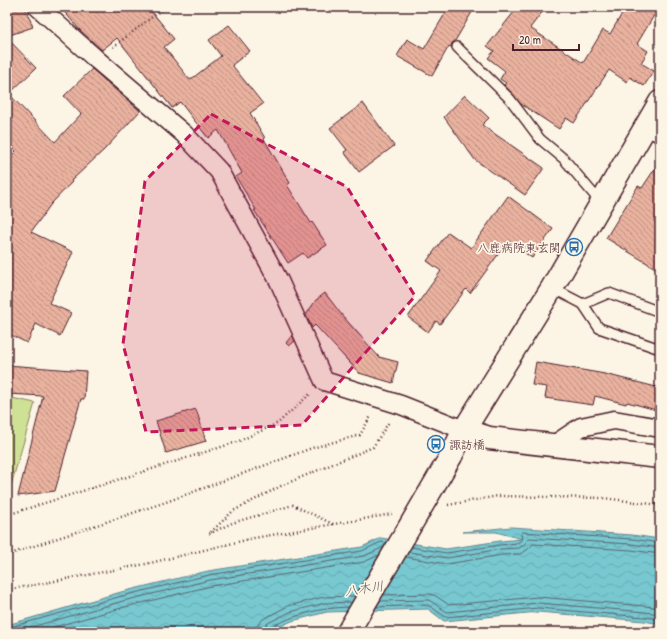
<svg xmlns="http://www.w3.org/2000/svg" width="667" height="639" font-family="'Patrick Hand','Klee One',sans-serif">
	<defs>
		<pattern id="water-waves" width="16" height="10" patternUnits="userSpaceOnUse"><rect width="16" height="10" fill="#77c8d0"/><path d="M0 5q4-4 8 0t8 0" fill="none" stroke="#68abb3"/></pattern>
		<pattern id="building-back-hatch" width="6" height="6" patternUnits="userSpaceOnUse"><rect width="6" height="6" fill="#e9b29f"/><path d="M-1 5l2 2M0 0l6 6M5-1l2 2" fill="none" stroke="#bf9082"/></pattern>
	</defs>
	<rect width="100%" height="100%" fill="#fcf5e5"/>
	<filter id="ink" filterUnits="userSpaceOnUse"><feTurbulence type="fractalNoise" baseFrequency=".025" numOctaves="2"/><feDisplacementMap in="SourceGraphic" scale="8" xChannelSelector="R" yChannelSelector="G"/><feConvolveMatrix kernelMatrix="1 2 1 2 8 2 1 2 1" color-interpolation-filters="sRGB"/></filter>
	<g filter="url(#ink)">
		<path fill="#cfe195" stroke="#8c8060" d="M 7,397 L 35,403 L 7,499 Z"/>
		<path fill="url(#water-waves)" stroke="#65848e" d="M 511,527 L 632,535 L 660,539 L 660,624 L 644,621 L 538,612 L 444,621 L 428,609 L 327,612 L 292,621 L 268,632 L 7,632 L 7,625 L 121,592 L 208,571 L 362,547 L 381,538 L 446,549 L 500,541 L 522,539 L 496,532 L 462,532 Z"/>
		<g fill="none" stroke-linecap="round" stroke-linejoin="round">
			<g stroke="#5c636d" stroke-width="1">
				<path d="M 411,547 L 446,553 L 500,545 L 517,543 L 522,540 L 521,534 L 522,532 L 632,539 L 660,543"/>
				<path d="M 409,552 L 447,558 L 501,549 L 519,548 L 524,545 L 529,538 L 631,544 L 660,548"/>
				<path d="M 406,557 L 447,564 L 502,555 L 520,554 L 527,550 L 533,544 L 631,550 L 660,554"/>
				<path d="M 383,595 L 430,594 L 436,596 L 449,605 L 538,597 L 645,606 L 660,608"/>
				<path d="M 380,601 L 429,600 L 447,612 L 538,603 L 645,612 L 660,614"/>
				<path d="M 377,607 L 428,605 L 446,617 L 538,608 L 644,617 L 660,619"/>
				<path d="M 7,628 L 122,596 L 209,575 L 362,551 L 381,542 L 386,543"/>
				<path d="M 14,632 L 123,601 L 210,580 L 364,556 L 384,547"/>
				<path d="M 36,632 L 125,607 L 211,586 L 364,562 L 379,555"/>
				<path d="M 257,632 L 258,625 L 263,619 L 288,606 L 324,597 L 355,596"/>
				<path d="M 263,632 L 264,627 L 268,623 L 290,612 L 325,603 L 351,602"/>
				<path d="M 268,632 L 270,627 C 298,614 318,608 349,607"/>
			</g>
		</g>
		<g fill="url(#building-back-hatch)" stroke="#4a1f2b">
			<path d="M 7,7 L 25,7 L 33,27 L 7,36 Z"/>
			<path d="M 60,7 L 148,7 L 174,39 L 164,47 L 190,80 L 221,56 L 209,40 L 229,25 L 250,51 L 232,65 L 263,104 L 250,113 L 265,138 L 264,139 L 290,183 L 287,185 L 311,223 L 312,222 L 327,245 L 307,258 L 303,253 L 288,263 L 254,210 L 256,210 L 236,177 L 242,173 L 218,130 L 208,138 L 180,102 L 172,108 L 117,38 L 102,50 L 80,30 Z"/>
			<path d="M 449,7 L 475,7 L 455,41 L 452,43 L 451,47 L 449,46 L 432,76 L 397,56 L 407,39 L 424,49 Z"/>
			<path d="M 518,7 L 546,7 L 530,28 L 583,63 L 603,30 L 610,34 L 626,7 L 659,7 L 637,44 L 648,51 L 641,63 L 654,71 L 644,86 L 630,77 L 627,82 L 609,70 L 574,123 L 566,118 L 559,129 L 521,104 L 504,85 L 506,83 L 500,79 L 505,71 L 488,58 L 494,51 L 487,46 Z"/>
			<path d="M 7,38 L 36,68 L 9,94 L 55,142 L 81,114 L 64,96 L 92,69 L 140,111 L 105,149 L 71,181 L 72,182 L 51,204 L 31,232 L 73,252 L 49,303 L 71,313 L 60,336 L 36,324 L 27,343 L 7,333 L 7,160 L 16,151 L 7,142 Z"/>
			<path d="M 465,95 L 489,118 L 482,125 L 544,168 L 525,195 L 475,160 L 444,117 Z"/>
			<path d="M 363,103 L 394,146 L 359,172 L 344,152 L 347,150 L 330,128 Z"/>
			<path d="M 660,161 L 660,271 L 606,238 L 638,186 L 642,188 Z"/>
			<path d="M 508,196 L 553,229 L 532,258 L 508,241 L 470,293 L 466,289 L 440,324 L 436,321 L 428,332 L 408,317 L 441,271 L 427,261 L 448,232 L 471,248 Z"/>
			<path d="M 325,293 L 341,314 L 379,357 L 398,362 L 393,383 L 359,373 L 315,325 L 312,328 L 306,315 L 316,300 Z"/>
			<path d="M 292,335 L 295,341 L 289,346 L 286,343 Z"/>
			<path d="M 536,362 L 605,374 L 660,388 L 660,411 L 627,402 L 626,404 L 595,396 L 593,405 L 545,398 L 547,387 L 532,385 Z"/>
			<path d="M 7,365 L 86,371 L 84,399 L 81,399 L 55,491 L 18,496 L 43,396 L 7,394 Z"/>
			<path d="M 196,409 L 206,441 L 166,453 L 156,421 Z"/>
		</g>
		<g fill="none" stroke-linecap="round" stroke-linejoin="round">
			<g stroke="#4a1f2b" stroke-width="12">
				<g id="lane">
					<path d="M 457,47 L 510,99 L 540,139 L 564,159 L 601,203"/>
					<path d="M 644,129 L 660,138"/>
					<path d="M 552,288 L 583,304 L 599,328 L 660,349"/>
					<path d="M 583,304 L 609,293 L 660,312"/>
				</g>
			</g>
			<g stroke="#4a1f2b" stroke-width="21">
				<g id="street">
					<path d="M 38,7 L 96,59 L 184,134 L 219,171 L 279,281 L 324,381 L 401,405 L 464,430"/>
					<path d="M 554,445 L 581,427 L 614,420 L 660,428"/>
				</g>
			</g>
			<g stroke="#4a1f2b" stroke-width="25">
				<g id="secondary">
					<path d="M 464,430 L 489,438 L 660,457"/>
					<path d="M 451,456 L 464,430 L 552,288 L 660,102"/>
				</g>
			</g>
			<g stroke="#4a1f2b" stroke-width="2.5" stroke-dasharray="1 3" stroke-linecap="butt">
				<path d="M 113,47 L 165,7"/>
				<path d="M 448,505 L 498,496 L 603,498 L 660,505"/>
				<path d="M 7,515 L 237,442 L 278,423 L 310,394"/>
				<path d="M 333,524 L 293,505 L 232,523 L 209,534 L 233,511 L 283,485 L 373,447 L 389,422"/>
				<path d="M 7,555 L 166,502 L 312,448 L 360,435 L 371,416"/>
				<path d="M 7,590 L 146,564 L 254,538 L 392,514"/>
			</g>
			<use href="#lane" stroke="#fcf5e5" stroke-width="9"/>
			<use href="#street" stroke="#fcf5e5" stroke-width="18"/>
			<use href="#secondary" stroke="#fcf5e5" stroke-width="22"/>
			<g stroke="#4a1f2b" stroke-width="25" stroke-linecap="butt">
				<path id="secondary-bridge" d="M 348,632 L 451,456"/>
			</g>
			<use href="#secondary-bridge" stroke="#fcf5e5" stroke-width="22"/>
		</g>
	</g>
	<path fill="#c2185b" fill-opacity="0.2" stroke="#c2185b" stroke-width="3" stroke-dasharray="8 5" stroke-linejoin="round" d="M 211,114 L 347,187 L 415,296 L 302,425 L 146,432 L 123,344 L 145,181 Z"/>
	<defs>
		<g id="bus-ring" transform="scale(0.9)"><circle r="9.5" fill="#fcf5e5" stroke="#1f6fb2" stroke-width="1.5"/><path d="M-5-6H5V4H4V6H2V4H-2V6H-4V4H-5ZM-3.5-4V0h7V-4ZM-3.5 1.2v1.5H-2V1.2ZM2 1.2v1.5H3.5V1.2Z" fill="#1f6fb2"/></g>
	</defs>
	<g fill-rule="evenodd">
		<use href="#bus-ring" x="574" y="247"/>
		<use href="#bus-ring" x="436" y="444"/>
	</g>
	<g text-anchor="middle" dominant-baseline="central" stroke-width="3.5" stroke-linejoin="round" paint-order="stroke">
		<g font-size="12" fill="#4a1f2b" stroke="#fcf5e5" text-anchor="end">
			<text x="561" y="247">八鹿病院東玄関</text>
			<text x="449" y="444" text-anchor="start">諏訪橋</text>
		</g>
		<g font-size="13" font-style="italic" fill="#58525d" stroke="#fcf5e5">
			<text transform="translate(364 588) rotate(-8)">八木川</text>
		</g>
	</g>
	<rect width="667" height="639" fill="none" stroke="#fcf5e5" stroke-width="24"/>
	<rect x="12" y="12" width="643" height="615" fill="none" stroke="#4a1f2b" stroke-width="1.5" filter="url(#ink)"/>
	<path d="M513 44v6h66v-6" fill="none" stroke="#4a1f2b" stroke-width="2"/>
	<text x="519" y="44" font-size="12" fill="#4a1f2b" stroke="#fcf5e5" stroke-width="3" paint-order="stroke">20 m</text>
</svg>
